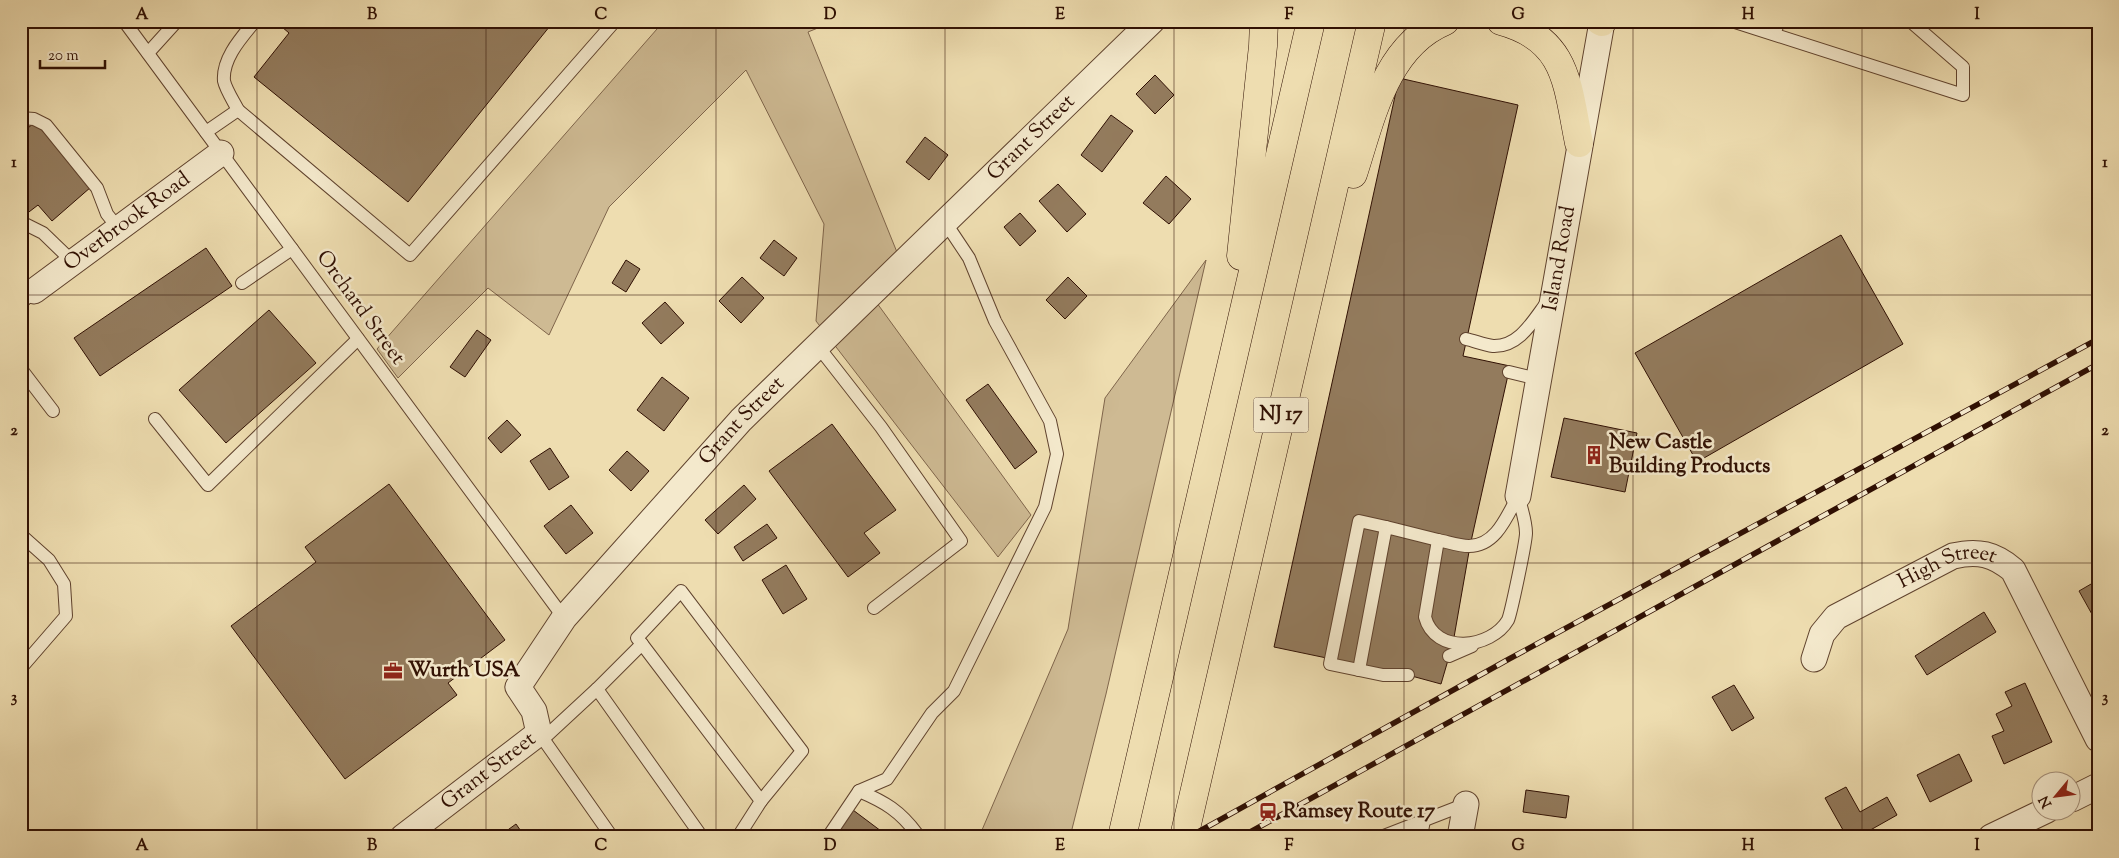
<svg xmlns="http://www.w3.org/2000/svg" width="2119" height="858" font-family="'Sorts Mill Goudy',serif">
	<rect width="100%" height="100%" fill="#eeddb0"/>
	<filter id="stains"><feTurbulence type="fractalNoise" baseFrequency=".004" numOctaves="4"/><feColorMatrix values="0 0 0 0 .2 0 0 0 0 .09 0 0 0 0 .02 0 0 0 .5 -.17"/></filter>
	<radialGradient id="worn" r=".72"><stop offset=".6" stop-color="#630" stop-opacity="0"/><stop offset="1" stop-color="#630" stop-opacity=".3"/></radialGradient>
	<g fill="#ceba93" stroke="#7f654b">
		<path d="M 664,21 L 835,21 L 808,32 L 905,272 L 874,299 L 1031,515 L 998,557 L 816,321 L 824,224 L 746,70 L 609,207 L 549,335 L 488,288 L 398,378 L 377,349 Z"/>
		<path d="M 1206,260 L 1106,694 L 1070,837 L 979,837 L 1068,629 L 1105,398 Z"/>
	</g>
	<g fill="#937b5d" stroke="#301003">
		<path d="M 275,21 L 554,21 L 408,202 L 254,77 L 289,33 Z"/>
		<path d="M 1155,75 L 1174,95 L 1155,114 L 1136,94 Z"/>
		<path d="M 1399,78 L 1518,105 L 1463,356 L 1510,366 L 1470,546 L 1453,643 L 1441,684 L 1408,675 L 1274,647 Z"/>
		<path d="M 1111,115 L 1133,131 L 1102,172 L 1081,155 Z"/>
		<path d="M 35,122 L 91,187 L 52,221 L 38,205 L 25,215 L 21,211 L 21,134 Z"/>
		<path d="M 925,137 L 948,155 L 929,180 L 906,162 Z"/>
		<path d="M 1166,176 L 1191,199 L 1169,224 L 1143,203 Z"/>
		<path d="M 1058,184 L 1086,214 L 1067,232 L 1039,201 Z"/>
		<path d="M 1020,213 L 1036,231 L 1020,246 L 1004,227 Z"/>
		<path d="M 1841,235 L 1903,344 L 1697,462 L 1635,353 Z"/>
		<path d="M 774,240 L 797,258 L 784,276 L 760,258 Z"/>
		<path d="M 206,248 L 232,286 L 100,376 L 74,338 Z"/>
		<path d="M 626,260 L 640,269 L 626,292 L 612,283 Z"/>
		<path d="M 742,277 L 764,298 L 741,323 L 719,301 Z"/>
		<path d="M 1068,277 L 1087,296 L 1065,319 L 1046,300 Z"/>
		<path d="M 665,302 L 684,323 L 661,344 L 642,323 Z"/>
		<path d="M 269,310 L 316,363 L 226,443 L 179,390 Z"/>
		<path d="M 477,330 L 491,340 L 465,377 L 450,367 Z"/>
		<path d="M 662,377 L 689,398 L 664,431 L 637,410 Z"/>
		<path d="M 988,384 L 1037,452 L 1015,469 L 966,400 Z"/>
		<path d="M 1564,418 L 1637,433 L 1625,492 L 1551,477 Z"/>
		<path d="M 507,420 L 521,435 L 501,453 L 488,438 Z"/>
		<path d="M 832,424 L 896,510 L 864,533 L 880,553 L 848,577 L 769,471 Z"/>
		<path d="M 550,448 L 569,477 L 549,490 L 530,461 Z"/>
		<path d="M 627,451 L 649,471 L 631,491 L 609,470 Z"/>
		<path d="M 389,484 L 505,640 L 448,683 L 457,695 L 345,779 L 231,626 L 316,562 L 305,547 Z"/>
		<path d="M 744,485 L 756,499 L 718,534 L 705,520 Z"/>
		<path d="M 571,505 L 593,533 L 566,554 L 544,526 Z"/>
		<path d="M 767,524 L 777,538 L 743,561 L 734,547 Z"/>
		<path d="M 786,565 L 807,599 L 783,614 L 762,580 Z"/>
		<path d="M 2098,580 L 2098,625 L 2079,591 Z"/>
		<path d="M 1984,612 L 1996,632 L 1927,675 L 1915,656 Z"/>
		<path d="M 2025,683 L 2052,742 L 2004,764 L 1992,736 L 2004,731 L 1996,714 L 2012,706 L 2005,692 Z"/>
		<path d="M 1734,685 L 1754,718 L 1732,731 L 1712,697 Z"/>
		<path d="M 1959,754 L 1972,781 L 1930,802 L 1917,775 Z"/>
		<path d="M 1846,787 L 1860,812 L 1887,797 L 1897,815 L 1858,837 L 1847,837 L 1825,798 Z"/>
		<path d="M 1526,790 L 1569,796 L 1566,818 L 1523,812 Z"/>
		<path d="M 853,810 L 889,837 L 834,837 Z"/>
		<path d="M 516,824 L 525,837 L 498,837 Z"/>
	</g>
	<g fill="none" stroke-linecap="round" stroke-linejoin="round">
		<g stroke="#60432e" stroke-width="14">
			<g id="lane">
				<path d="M 124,21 L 564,618"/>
				<path d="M 1732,21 L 1963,95 L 1963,67 L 1910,21"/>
				<path d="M 1774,34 L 1779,21"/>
				<path d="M 148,53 L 177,21"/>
				<path d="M 238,110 C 234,102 226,90 224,81 C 222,58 242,37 255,21"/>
				<path d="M 21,118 L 34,119 L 46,125 L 97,188 L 107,214 L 119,229"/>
				<path d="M 206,132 L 238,110 L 410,255 L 615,21"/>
				<path d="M 21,222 L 43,233 L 73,262"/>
				<path d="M 242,283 L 292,249"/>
				<path d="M 21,303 L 34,291"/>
				<path d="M 1466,339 C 1475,341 1484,345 1493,346 C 1520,347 1534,319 1548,301"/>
				<path d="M 817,345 L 881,427 L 961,541 L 874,608"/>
				<path d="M 21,369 L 53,411"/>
				<path d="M 1509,372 L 1538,379"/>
				<path d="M 155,419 L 208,485 L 358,339"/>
				<path d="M 1518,496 C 1521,507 1526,521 1526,533 C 1526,542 1511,613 1508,620 C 1491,649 1435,655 1425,617 L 1438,540 C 1448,542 1459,546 1469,546 C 1496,546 1507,516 1518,496 Z"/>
				<path d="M 1386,527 L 1359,521 L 1330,664 L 1383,675 L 1408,675"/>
				<path d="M 21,535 L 49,560 L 64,584 L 66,616 L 21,668"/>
				<path d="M 642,644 L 637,638 L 681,591 L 802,751 L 761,801"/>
				<path d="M 1449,656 L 1472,646"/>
				<path d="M 1359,670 L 1386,527 L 1438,540"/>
				<path d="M 597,689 L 642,644 L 761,801 L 738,837"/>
				<path d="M 539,733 L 612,837"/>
				<path d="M 543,739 L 597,689 L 702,837"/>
				<path d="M 859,791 C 885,802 900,811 917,834 L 916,837"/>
				<path d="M 828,837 L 859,791 L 887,779 L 932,713 L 954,691 L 1045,507 L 1057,454 L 1050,421 L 995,321 L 969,258 L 945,222"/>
				<path d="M 1381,837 L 1466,804"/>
				<path d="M 1421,837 L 1424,820"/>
			</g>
		</g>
		<g stroke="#60432e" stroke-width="27">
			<g id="street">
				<path id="s1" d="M 34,291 L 221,153"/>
				<path id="s2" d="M 1518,496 L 1602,22"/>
				<path id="s3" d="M 1814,659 L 1822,634 L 1836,617 L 1953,556 C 1978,550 1994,554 2013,570 L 2098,739"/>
				<path d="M 2072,799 L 2098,786"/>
				<path id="s4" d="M 403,837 L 539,733 L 534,711 L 518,687 L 564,618 L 741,420 L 1152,21"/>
				<path d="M 1460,837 L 1466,804"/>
				<path d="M 1991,837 L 2047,810"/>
			</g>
		</g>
		<g stroke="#301003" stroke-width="29">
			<g id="highway">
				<path d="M 1501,21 C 1568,39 1567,85 1579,143"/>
				<path d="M 1600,21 L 1602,22"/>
				<path d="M 1353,174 C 1371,119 1385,46 1445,21"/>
				<path d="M 1241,256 L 1263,46 L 1264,21"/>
				<path d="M 1122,837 L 1311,21"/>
				<path d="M 1184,837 L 1372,21"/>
			</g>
		</g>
		<use href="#lane" stroke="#f4e9cc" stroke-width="12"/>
		<use href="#street" stroke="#f4e9cc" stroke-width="25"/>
		<use href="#highway" stroke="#eeddb0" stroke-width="28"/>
		<g stroke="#301003" stroke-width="5.5">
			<g id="rail">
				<path d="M 1189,837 L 1509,659 L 2098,339"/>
				<path d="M 1241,837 L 2098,364"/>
			</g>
		</g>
		<use href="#rail" stroke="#f4e9cc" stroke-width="4" stroke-dasharray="11" stroke-linecap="butt"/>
	</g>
	<path fill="none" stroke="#301003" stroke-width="1" stroke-opacity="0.55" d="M 257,21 L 257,837M 486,21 L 486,837M 716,21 L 716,837M 945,21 L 945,837M 1174,21 L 1174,837M 1404,21 L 1404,837M 1633,21 L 1633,837M 1862,21 L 1862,837M 21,295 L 2098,295M 21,563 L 2098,563"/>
	<defs>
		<g id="building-bare" transform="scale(1.5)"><path d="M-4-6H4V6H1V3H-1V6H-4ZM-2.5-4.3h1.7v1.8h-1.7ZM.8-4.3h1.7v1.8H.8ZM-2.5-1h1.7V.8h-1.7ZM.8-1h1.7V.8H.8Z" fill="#8f2418" stroke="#f4e9cc" stroke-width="2.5" paint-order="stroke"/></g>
		<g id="office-bare" transform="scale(1.5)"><path d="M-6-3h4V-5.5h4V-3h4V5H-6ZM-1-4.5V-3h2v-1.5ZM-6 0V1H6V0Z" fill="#8f2418" stroke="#f4e9cc" stroke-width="2.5" paint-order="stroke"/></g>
		<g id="station-bare" transform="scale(1.5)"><path d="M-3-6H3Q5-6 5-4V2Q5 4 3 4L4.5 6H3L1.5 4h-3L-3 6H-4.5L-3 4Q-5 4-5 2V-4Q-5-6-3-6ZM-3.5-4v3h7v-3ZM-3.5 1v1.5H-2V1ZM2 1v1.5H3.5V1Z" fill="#8f2418" stroke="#f4e9cc" stroke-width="2.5" paint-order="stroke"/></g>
	</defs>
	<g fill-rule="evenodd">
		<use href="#building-bare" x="1594" y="455"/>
		<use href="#office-bare" x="393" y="671"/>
		<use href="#station-bare" x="1268" y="812"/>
	</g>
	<g text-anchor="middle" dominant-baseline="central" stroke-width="5" stroke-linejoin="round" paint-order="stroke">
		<rect fill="#f4e9cc" stroke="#6b513f" stroke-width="1" x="1253.5" y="397.5" width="55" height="35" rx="4"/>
		<g font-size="20" font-weight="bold" fill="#301003">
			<text x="1281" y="415">NJ 17</text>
		</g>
		<g font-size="21" fill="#301003" stroke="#f4e9cc">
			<text stroke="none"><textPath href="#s4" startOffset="976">Grant Street</textPath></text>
			<text stroke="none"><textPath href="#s1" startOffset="116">Overbrook Road</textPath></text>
			<text stroke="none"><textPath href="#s2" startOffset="241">Island Road</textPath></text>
			<text transform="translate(360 308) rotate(54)">Orchard Street</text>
			<text stroke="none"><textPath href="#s4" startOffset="571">Grant Street</textPath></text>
			<text stroke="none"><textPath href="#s3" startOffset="172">High Street</textPath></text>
			<text stroke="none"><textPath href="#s4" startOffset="108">Grant Street</textPath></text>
		</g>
		<g font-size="21" font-weight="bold" fill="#301003" stroke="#f4e9cc" text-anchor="start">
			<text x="1609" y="443">New Castle<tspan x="1609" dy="24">Building Products</tspan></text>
			<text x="408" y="671">Wurth USA</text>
			<text x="1283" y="812">Ramsey Route 17</text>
		</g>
	</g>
	<rect width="2119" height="858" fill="none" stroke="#eeddb0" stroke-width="55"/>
	<g transform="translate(2056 796) rotate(241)"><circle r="24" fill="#f4e9cc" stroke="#a6927c"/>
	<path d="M0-4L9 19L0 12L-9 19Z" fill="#8f2418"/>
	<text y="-8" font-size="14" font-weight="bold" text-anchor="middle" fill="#301003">N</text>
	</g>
	<path d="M40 60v8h65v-8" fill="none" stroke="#301003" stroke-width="2.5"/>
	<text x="48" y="60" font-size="15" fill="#301003" stroke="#f4e9cc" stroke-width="4" paint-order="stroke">20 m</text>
	<rect x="28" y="28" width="2064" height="802" fill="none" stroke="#301003" stroke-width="2"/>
	<g font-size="16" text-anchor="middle" font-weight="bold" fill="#301003">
		<text x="142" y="19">A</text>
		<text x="372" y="19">B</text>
		<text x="601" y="19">C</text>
		<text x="830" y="19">D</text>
		<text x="1060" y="19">E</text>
		<text x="1289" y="19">F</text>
		<text x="1518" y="19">G</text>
		<text x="1748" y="19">H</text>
		<text x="1977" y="19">I</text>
		<text x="14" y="167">1</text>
		<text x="2105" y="167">1</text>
		<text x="14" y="435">2</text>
		<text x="2105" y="435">2</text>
		<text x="14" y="702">3</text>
		<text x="2105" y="702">3</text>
		<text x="142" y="850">A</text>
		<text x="372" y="850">B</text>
		<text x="601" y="850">C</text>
		<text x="830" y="850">D</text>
		<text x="1060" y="850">E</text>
		<text x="1289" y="850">F</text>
		<text x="1518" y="850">G</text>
		<text x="1748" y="850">H</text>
		<text x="1977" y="850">I</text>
	</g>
	<rect width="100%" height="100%" filter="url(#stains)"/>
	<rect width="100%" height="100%" fill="url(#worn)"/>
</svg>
